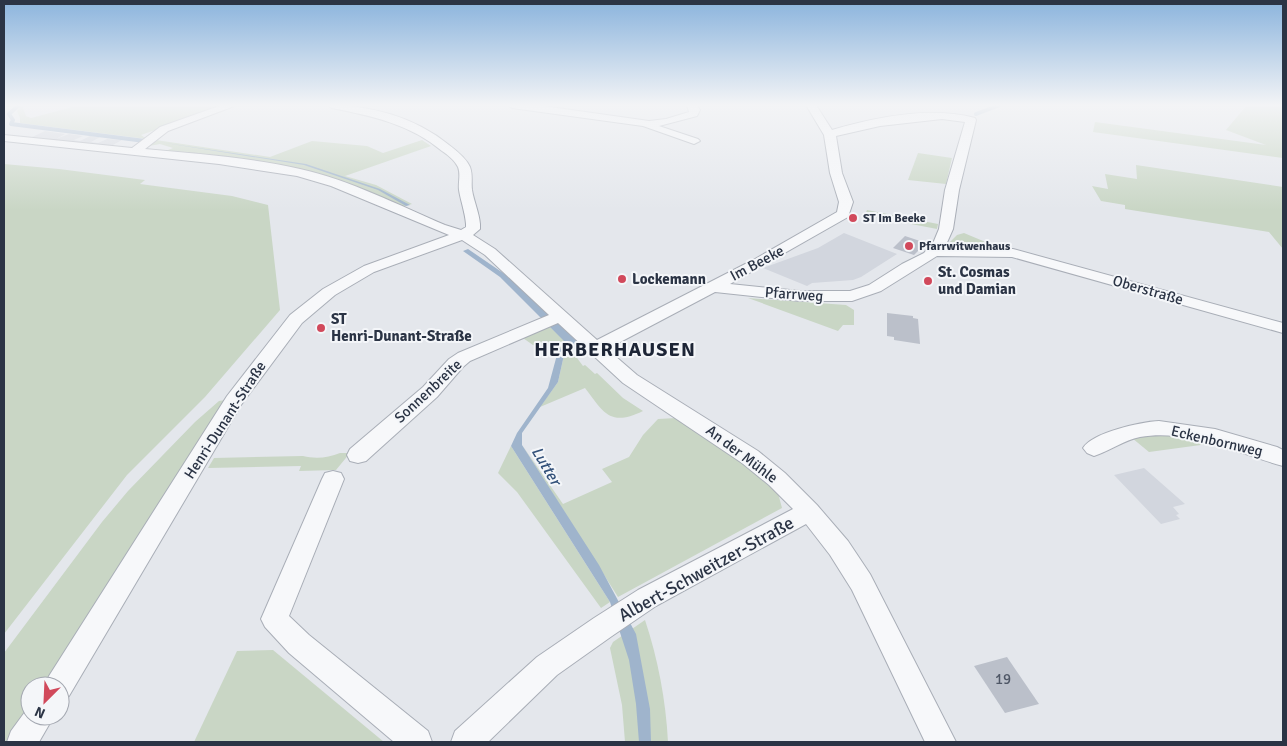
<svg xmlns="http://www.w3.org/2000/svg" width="1287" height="746" font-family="Signika,sans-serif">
	<rect width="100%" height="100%" fill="#e4e7ec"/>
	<g fill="#d2d6de">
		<path d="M 45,131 L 65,134 L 56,139 L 69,134 L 83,136 L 74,140 L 80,141 L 90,136 L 100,137 L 91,142 L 98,143 L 107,139 L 122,140 L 111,146 L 30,138 Z"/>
		<path d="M 844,233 L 897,254 L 861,277 L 853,280 L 812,283 L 807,286 L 763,268 L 818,248 Z"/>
		<path d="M 1144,468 L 1185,504 L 1173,507 L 1179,514 L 1176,515 L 1180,519 L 1161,524 L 1114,475 Z"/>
	</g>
	<g fill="#c9d6c5">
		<path d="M 22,105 L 26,116 L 31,118 L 80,105 L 226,105 L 141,135 L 147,139 L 20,123 L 20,118 L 17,111 Z"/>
		<path d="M 1247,105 L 1283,105 L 1283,158 L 1093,132 L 1095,122 L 1266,145 L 1226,130 Z"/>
		<path d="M 156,140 L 270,157 L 312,141 L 367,146 L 383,153 L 422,140 L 431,146 L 345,176 L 376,185 L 412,204 L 401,207 L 347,184 L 222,157 L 149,149 L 168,150 L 173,148 L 160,144 L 149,146 Z"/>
		<path d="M 918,153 L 952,158 L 946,184 L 908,180 Z"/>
		<path d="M 4,164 L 59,169 L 145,180 L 140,184 L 232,196 L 268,205 L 280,310 L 205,397 L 127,475 L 4,634 Z"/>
		<path d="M 1136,165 L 1283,187 L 1283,249 L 1269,232 L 1125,209 L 1125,205 L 1101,201 L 1092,186 L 1108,189 L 1105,174 L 1137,179 Z"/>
		<path d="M 867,210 L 938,224 L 937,229 L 865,215 Z"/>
		<path d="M 964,233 L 995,246 L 992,248 L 963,248 L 948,244 L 957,235 Z"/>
		<path d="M 748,298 L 846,305 L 854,310 L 854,325 L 843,325 L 838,331 Z"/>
		<path d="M 547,324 L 567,343 L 558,351 L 559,354 L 533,345 L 520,336 Z"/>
		<path d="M 571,350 L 583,366 L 585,365 L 595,374 L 597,373 L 623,398 L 643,411 C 610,427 604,413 585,388 L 540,407 L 558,382 L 564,355 Z"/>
		<path d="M 225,400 L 48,686 L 30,686 L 30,714 L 11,742 L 4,742 L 4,653 L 102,522 L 128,491 L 195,422 L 219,401 Z"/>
		<path d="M 676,418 L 732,455 L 778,493 L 782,508 L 618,597 L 522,445 L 563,504 L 612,482 L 602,469 L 629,457 L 643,435 L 658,419 Z"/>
		<path d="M 1151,435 C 1165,436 1198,435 1208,444 L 1149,452 L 1132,438 Z"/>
		<path d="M 511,446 L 610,602 L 601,608 L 517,492 L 498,473 Z"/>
		<path d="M 340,453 L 350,453 L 336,470 L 299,471 L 301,466 L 208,468 L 214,458 L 303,456 C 315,459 328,458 340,453 Z"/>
		<path d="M 645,620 C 658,659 666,701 668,742 L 625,742 L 622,705 L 610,648 L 613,642 Z"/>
		<path d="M 273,650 L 384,742 L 194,742 L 237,651 Z"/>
	</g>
	<g fill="#9fb4cc">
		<path d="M 159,142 L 306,164 L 380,189 L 410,205 L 406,206 L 378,190 L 304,165 Z"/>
		<path d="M 468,249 L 509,277 L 581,345 L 564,355 L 558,382 L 522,433 L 522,445 L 599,565 L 636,634 L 650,709 L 651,742 L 639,742 L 636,704 L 629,660 L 610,602 L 511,446 L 517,433 L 548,388 L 558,351 L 566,343 L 500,277 L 463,251 Z"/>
	</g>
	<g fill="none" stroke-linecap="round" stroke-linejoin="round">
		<g stroke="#9fb4cc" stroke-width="4">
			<path d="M 19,105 L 9,114 L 13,120 L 11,124 L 145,141"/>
			<path d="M 976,114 L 1000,105"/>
		</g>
	</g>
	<g fill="#bbc0ca">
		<path d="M 905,236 L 926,243 L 914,255 L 893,248 Z"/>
		<path d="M 887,313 L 913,316 L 913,318 L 918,319 L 920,344 L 894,340 L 894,337 L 887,336 Z"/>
		<path d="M 1007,657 L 1039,704 L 1005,713 L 974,666 Z"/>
	</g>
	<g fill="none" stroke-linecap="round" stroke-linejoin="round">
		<g stroke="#a9aeb7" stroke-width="2">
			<g id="minor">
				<path d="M 222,105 L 237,105 L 168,131 L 145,149 C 196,154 249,157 300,169 C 350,180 398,205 445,225 L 461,230 L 466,227 L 466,224 C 465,212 461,202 459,190 C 458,183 461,174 458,167 C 455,161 448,155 442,151 C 410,124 372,116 332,108 L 327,105 C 370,105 415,117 449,145 C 457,151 466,158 470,167 C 473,175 471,183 472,190 C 474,202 479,212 480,224 L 480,229 L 473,235 L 495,249 L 597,340 L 755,259 L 837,212 L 839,202 L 830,173 L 824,135 L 806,105 L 816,105 L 832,130 C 876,117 930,106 975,118 L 976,120 L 959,190 L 953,229 L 945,247 L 1013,249 L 1283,323 L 1283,333 L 1012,257 L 937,256 L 881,291 L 852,301 L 800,301 L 715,292 L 607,349 L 637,375 L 758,451 L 785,473 L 817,505 L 848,541 L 870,574 L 956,742 L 925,742 L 852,590 L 830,555 L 806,524 L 656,606 L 612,636 L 557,675 L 488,742 L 451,742 L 455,731 L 537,657 L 594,618 L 638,590 L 793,509 L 769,485 L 742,463 L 623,383 L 558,323 L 470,361 L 463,367 L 437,397 L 366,461 L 358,463 L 350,461 L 347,455 L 350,449 L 423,387 L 449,359 L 458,353 L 549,315 L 485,255 L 462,240 L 374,272 L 335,295 L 302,323 L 241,405 L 69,696 L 60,700 L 60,686 L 45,686 L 49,676 L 227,396 L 290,315 L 323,289 L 364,266 L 449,235 L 331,186 L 297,176 L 219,164 L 4,141 L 4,135 L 132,148 L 160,127 ZM 942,119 L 965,122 L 945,190 L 939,229 L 934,241 L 924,253 L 902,264 L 869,285 L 850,291 L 800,291 L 730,284 L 848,217 L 853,202 L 842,173 L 836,136 L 880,126 Z"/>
				<path d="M 507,105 L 536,105 L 649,121 L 666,119 L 689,112 L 687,105 L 697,105 L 700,110 L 697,116 L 659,126 L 698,139 L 700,141 L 694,144 L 643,126 L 512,108 Z"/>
				<path d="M 1159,421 L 1215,429 L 1277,447 L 1283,450 L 1283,466 C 1239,454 1188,428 1140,437 C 1124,440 1110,451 1094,456 L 1087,453 L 1083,448 C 1093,432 1141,422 1159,421 Z"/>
				<path d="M 333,471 L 341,473 L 344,479 L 289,616 L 309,635 L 428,731 L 432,742 L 394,742 L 289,653 L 265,627 L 261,619 L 322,479 L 325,473 Z"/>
				<path d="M 30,705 L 30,716 L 54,716 L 39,742 L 7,742 L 11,731 Z"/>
			</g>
		</g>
		<use href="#minor" fill="#f7f8fa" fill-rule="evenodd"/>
	</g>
	<linearGradient id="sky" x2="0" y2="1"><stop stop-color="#8bb4dd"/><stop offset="0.5" stop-color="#f3f4f6"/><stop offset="1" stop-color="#f3f4f6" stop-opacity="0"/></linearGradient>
	<rect width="1287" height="210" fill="url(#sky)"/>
	<g fill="#d1495b" stroke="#f4f6f9" stroke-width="2">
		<circle cx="853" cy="218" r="5"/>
		<circle cx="909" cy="246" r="5"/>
		<circle cx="622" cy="279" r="5"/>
		<circle cx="928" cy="281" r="5"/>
		<circle cx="321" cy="328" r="5"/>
	</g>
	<g text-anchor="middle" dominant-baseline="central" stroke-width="4" stroke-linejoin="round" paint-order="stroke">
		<g font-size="12" font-weight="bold" fill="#2b3445" stroke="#f4f6f9" text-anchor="start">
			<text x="863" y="218">ST Im Beeke</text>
			<text x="919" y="246">Pfarrwitwenhaus</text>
		</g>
		<g font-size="15" fill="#2b3445" stroke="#f4f6f9">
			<text transform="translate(757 263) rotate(-28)">Im Beeke</text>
			<text transform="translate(1148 290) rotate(16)">Oberstraße</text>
			<text transform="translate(794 294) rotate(4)">Pfarrweg</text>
			<text transform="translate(428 391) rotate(-43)">Sonnenbreite</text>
			<text transform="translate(225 420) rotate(-57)">Henri-Dunant-Straße</text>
			<text transform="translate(1217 441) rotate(13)">Eckenbornweg</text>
			<text transform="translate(742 454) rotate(37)">An der Mühle</text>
		</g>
		<g font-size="15" font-weight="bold" fill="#2b3445" stroke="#f4f6f9" text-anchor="start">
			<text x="938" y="272">St. Cosmas<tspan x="938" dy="17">und Damian</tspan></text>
			<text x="632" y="279">Lockemann</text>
			<text x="331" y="319">ST<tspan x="331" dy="17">Henri-Dunant-Straße</tspan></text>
		</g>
		<g font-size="15" fill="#4f5766">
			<text x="1003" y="679">19</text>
		</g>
		<g font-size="16" font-style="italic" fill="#34527a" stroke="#f4f6f9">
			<text transform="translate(546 466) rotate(59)">Lutter</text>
		</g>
		<g font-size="18" fill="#2b3445" stroke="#f4f6f9">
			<text transform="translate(706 569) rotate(-29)">Albert-Schweitzer-Straße</text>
		</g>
		<g font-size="20" font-weight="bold" letter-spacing="1" fill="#1d2536" stroke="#f4f6f9">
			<text x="615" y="349">HERBERHAUSEN</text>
		</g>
	</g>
	<rect width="1287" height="746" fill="none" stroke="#2b3445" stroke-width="10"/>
	<g transform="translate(45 701) rotate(204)"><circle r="24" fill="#f4f6f9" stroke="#a4a8b1"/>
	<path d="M0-4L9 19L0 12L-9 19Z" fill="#d1495b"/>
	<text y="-8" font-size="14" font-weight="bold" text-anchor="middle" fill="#2b3445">N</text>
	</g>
</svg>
